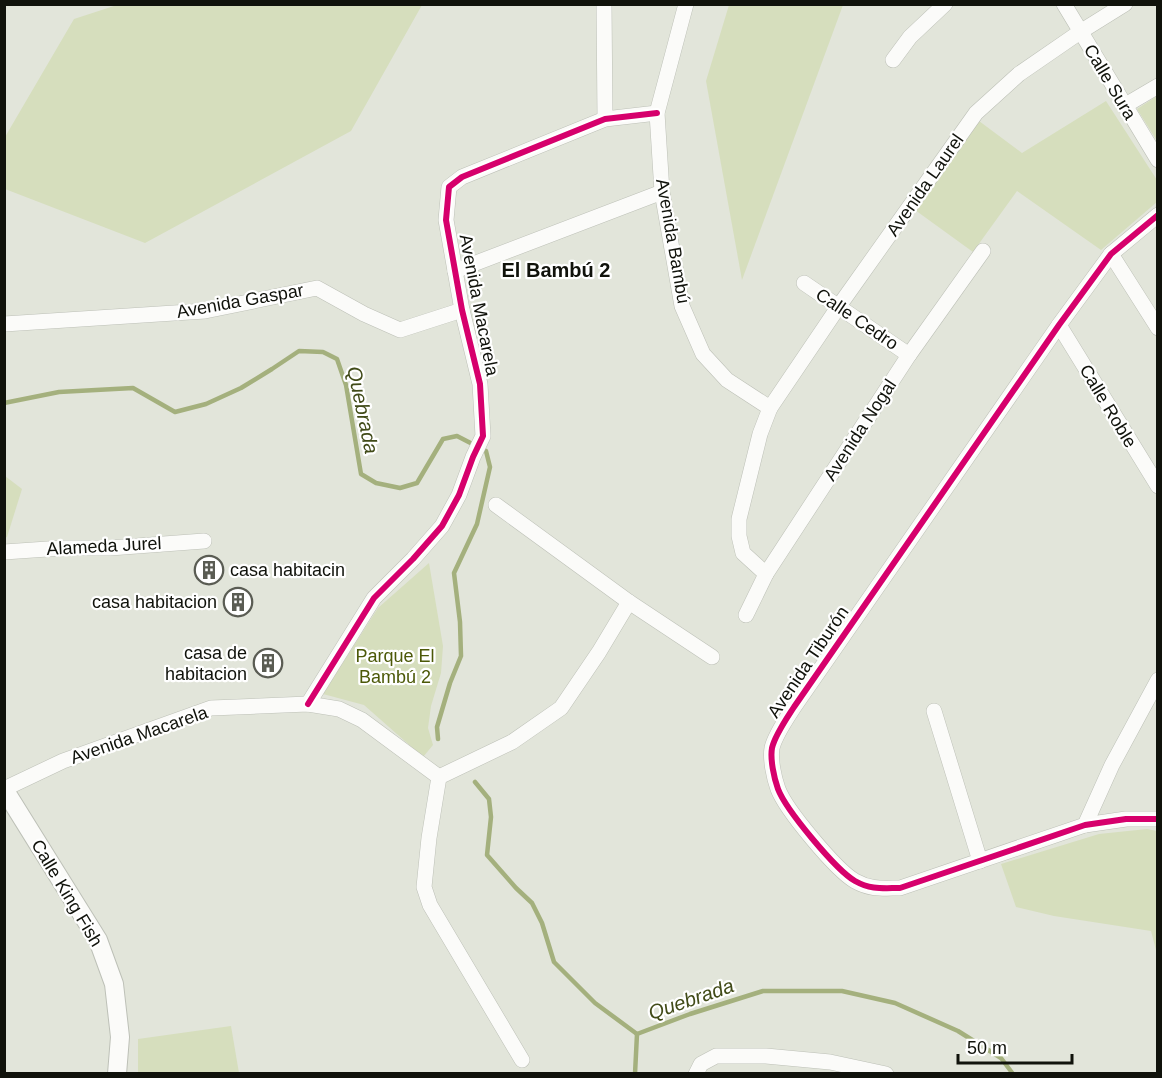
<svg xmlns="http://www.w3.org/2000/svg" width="1162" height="1078" font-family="Arial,sans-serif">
	<rect width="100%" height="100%" fill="#e2e5da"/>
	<g fill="#d6debd">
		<path d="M 117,5 L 117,4 L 422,5 L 351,131 L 145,243 L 5,189 L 5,137 L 74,19 Z"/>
		<path d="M 729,5 L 843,5 L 742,280 L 706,81 Z"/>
		<path d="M 1157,96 L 1157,141 L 1137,109 Z"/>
		<path d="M 1106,101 L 1157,180 L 1157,202 L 1101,250 L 1017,191 L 973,252 L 915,210 L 979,121 L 1022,153 Z"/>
		<path d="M 5,476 L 22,489 L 7,537 L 5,538 Z"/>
		<path d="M 429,563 L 443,646 L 441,673 L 431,706 L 428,728 L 433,745 L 423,757 L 364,705 L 323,694 L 378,608 Z"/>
		<path d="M 1147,829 L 1157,831 L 1158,948 L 1156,950 L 1151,931 L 1054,916 L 1016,907 L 1001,864 L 1099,834 Z"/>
		<path d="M 231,1026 L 239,1073 L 138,1073 L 138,1039 Z"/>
	</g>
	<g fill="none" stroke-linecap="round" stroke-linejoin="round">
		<g stroke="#a4b07d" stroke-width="4.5">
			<path d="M 4,403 L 59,392 L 133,388 L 175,412 L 206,404 L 241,388 L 272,369 L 299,351 L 323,352 L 337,359 L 346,385 L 361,474 L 376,483 L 400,488 L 417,483 L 443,439 L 457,436 L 486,451 L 490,467 L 477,524 L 454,573 L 460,622 L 461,656 L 450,683 L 437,727 L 438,739"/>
			<path d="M 475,782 L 489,799 L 491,817 L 487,855 L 516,888 L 532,903 L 542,923 L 554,962 L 595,1003 L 637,1034"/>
			<path d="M 637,1034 L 690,1014 L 763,991 L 842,991 L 895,1003 L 958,1031 L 1001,1058 L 1013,1074"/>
			<path d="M 635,1074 L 637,1034"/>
		</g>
		<g stroke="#bdc0b7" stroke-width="16">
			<g id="minor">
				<path d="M 604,4 L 605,119"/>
				<path d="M 686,4 L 657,113 L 662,192 L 682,306 L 703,354 L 727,380 L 770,408 L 760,434 L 739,519 L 739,536 L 743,553 L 766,574"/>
				<path d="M 1064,4 L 1158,160"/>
				<path d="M 893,60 L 910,37 L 945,4"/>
				<path d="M 1124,106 L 1158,86"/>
				<path d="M 1158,215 L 1111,254 L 1059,325 L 794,707 C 787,718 775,735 772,748 C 770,759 774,778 778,789 C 786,810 836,870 855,881 C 871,890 883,888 900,888 L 1085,825 L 1126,819 L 1158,819"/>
				<path d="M 1111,254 L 1158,328"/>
				<path d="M 455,271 L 662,192"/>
				<path d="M 804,283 L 909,355"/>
				<path d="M 4,324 L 205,311 L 317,288 L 364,314 L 400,330 L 462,310"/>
				<path d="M 1059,325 L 1158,486"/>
				<path d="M 770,408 L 839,306 L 976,113 L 1019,74 L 1080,32 L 1125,4"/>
				<path d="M 496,505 L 629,602 L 712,657"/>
				<path d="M 4,552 L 62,548 L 110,548 L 204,541"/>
				<path d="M 746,615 L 766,574 L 909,355 L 983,251"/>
				<path d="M 308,704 L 374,598 L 413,559 L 442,526 L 459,495 L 473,457 L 483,436 L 480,384 L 462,310 L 446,220 L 449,187 L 462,177 L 605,119 L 657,113"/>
				<path d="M 934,711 L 980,861"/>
				<path d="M 439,777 L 512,742 L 561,708 L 599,652 L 629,602"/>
				<path d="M 4,789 L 63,761 L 211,708 L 308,704 L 339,709 L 362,720 L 439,777 L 429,838 L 424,887 L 430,905 L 522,1060"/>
				<path d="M 1085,825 L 1112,765 L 1158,680"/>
				<path d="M 696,1074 L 701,1064 L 716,1056 L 766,1056 L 830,1062 L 886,1074"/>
			</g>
		</g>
		<g stroke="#bdc0b7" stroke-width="20">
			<path id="tertiary" d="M 4,789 L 98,940 L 114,984 L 120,1037 L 117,1074"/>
		</g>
		<use href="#minor" stroke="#fbfbf9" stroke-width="15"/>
		<use href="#tertiary" stroke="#fbfbf9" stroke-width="18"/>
		<g stroke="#fff" stroke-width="10">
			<g id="cycleway">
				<path d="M 1158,215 L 1111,254 L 1059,325 L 794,707 C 787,718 775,735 772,748 C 770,759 774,778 778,789 C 786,810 836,870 855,881 C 871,890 883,888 900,888 L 1085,825 L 1126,819 L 1158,819"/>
				<path d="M 308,704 L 374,598 L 413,559 L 442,526 L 459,495 L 473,457 L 483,436 L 480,384 L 462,310 L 446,220 L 449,187 L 462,177 L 605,119 L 657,113"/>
			</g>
		</g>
		<use href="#cycleway" stroke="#d6006c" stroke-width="6"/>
	</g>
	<defs>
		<g id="building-ring" transform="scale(1.5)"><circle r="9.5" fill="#fff" stroke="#5a5c53" stroke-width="1.5"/><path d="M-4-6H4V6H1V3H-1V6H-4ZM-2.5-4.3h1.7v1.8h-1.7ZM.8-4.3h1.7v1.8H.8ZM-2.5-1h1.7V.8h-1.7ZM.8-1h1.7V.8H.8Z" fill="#5a5c53"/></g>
	</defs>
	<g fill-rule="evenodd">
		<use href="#building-ring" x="209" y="570"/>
		<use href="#building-ring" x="238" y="602"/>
		<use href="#building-ring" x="268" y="663"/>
	</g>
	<g text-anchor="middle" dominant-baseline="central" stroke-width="4.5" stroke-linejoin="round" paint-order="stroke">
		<g font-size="18" fill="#10120b" stroke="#fff">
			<text transform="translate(1110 82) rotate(59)">Calle Sura</text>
			<text transform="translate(925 185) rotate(-55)">Avenida Laurel</text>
			<text transform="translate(673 241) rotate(80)">Avenida Bambú</text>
			<text transform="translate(240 301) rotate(-10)">Avenida Gaspar</text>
			<text transform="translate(479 305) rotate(79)">Avenida Macarela</text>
			<text transform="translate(857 319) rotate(34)">Calle Cedro</text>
			<text transform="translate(1108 406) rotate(59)">Calle Roble</text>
			<text transform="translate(860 430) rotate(-57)">Avenida Nogal</text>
			<text transform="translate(104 546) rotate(-3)">Alameda Jurel</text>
			<text transform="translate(808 662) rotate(-56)">Avenida Tiburón</text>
			<text transform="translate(139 735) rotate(-19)">Avenida Macarela</text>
			<text transform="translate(67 893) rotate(59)">Calle King Fish</text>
		</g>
		<g font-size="18" fill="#10120b" stroke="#fff" text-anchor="end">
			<text x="230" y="570" text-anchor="start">casa habitacin</text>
			<text x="217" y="602">casa habitacion</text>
			<text x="247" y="653">casa de<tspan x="247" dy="21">habitacion</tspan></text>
		</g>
		<g font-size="18" fill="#4c5908" stroke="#fff">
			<text x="395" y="656">Parque El<tspan x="395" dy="21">Bambú 2</tspan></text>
		</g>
		<g font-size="20" font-weight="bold" fill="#10120b" stroke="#fff">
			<text x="556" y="270">El Bambú 2</text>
		</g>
		<g font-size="20" font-style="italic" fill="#414b18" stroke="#fff">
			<text transform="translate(363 410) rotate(78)">Quebrada</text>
			<text transform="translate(691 999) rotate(-19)">Quebrada</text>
		</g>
	</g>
	<rect width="1162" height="1078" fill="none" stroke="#10120b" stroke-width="12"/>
	<path d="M958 1054v9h114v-9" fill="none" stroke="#10120b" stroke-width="3"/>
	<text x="967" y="1054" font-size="18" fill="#10120b" stroke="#ffffff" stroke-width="4.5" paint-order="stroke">50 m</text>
</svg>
